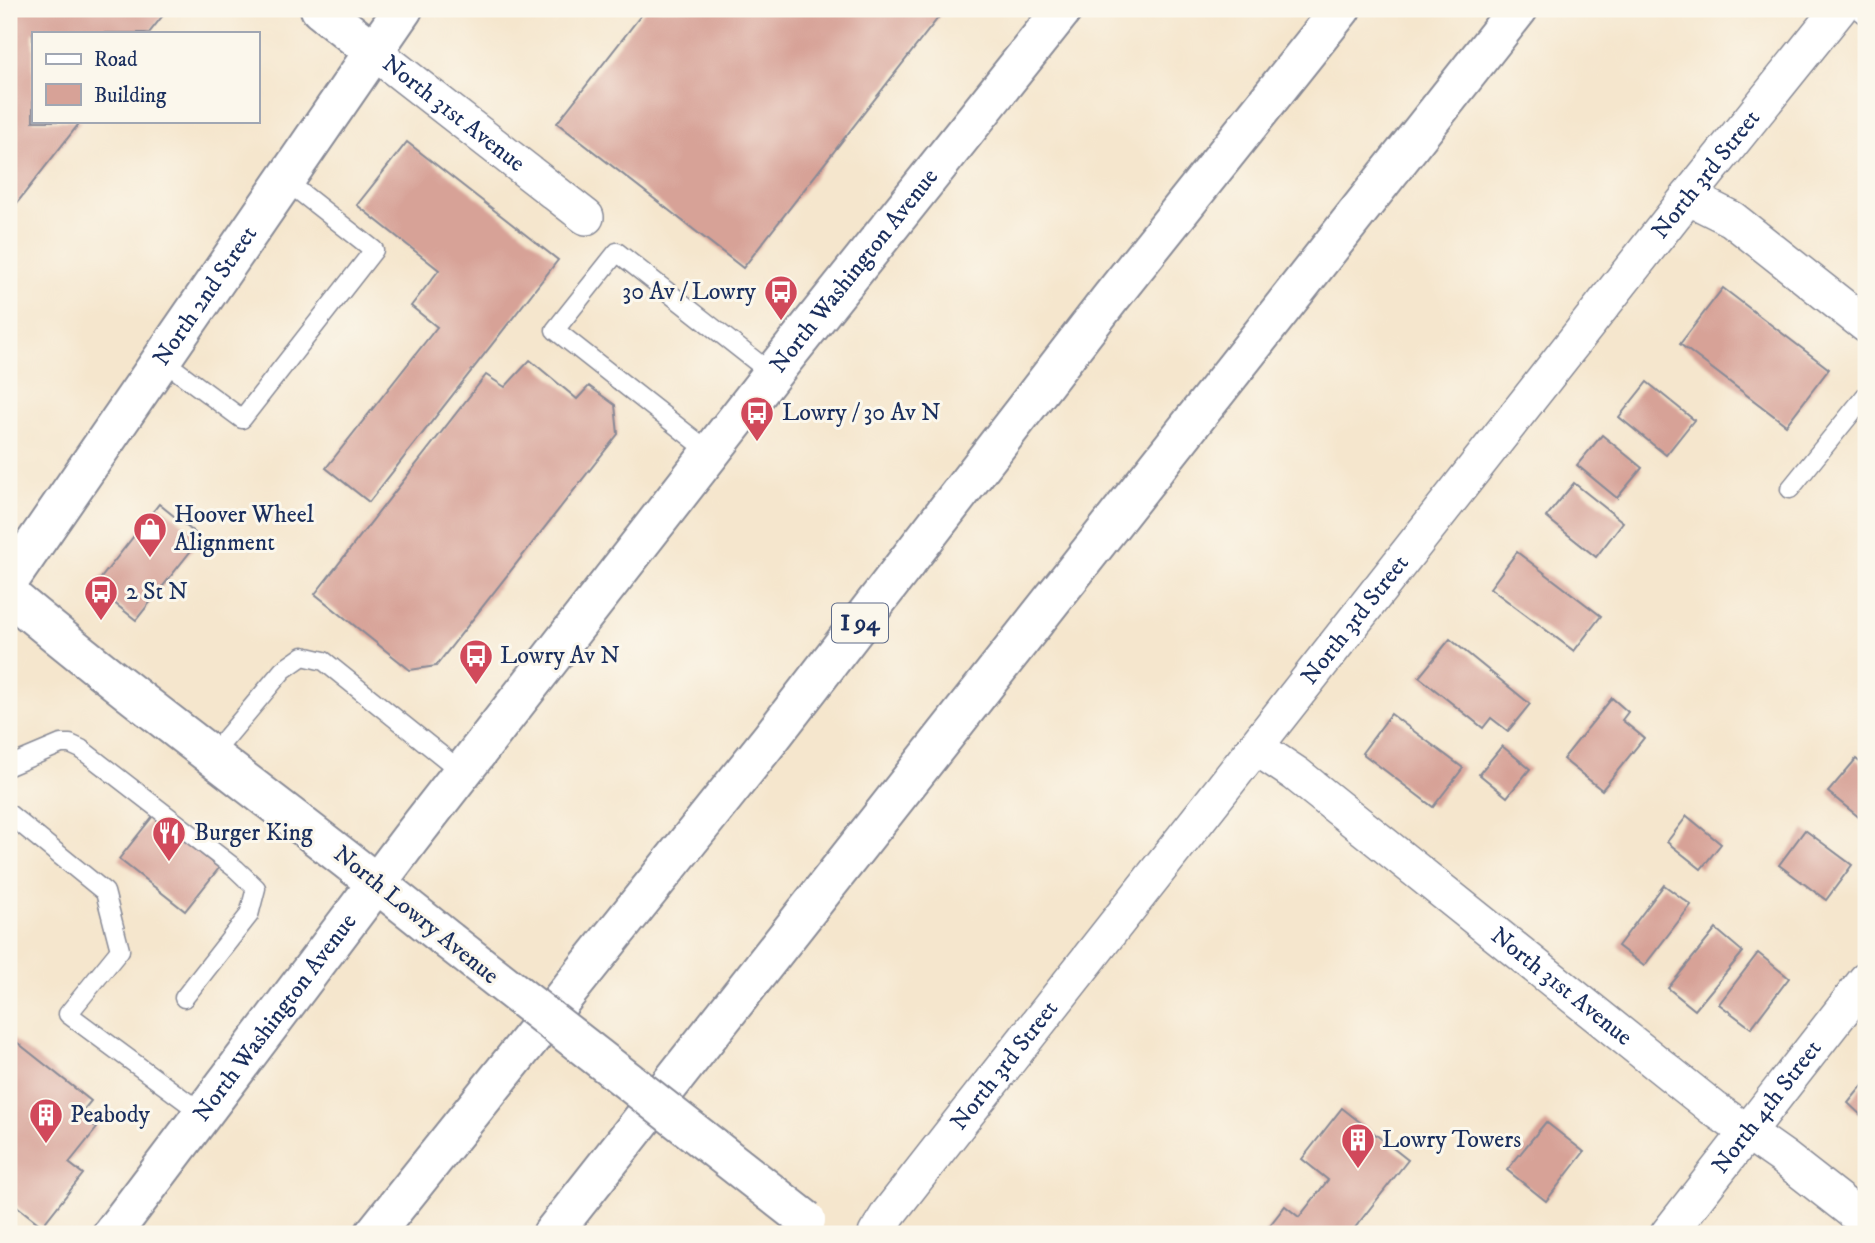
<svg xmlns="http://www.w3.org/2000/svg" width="1875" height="1243" font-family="'IM FELL DW Pica',serif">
	<rect width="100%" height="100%" fill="#fbf7ec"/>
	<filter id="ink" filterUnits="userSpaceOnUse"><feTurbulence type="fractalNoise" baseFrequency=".0143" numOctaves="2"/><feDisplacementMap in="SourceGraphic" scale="14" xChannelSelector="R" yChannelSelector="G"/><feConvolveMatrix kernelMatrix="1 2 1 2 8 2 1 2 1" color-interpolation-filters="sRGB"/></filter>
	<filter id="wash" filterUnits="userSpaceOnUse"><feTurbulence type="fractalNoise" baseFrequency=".00686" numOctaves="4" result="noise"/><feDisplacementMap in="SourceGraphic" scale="28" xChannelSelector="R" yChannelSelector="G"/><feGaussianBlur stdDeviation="1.57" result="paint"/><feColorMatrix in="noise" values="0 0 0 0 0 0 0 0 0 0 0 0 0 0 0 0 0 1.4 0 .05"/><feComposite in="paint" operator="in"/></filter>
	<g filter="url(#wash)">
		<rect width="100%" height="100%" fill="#f5e6cd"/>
		<g id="blocks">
			<g fill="#d7a297">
				<path d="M 9,9 L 168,9 L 149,33 L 33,33 L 33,121 L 81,121 L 9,213 Z"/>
				<path d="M 646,9 L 945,9 L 743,268 L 557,123 Z"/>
				<path d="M 407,142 L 558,260 L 369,502 L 326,468 L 437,327 L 411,306 L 439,270 L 357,205 Z"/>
				<path d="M 1723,288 L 1829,369 L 1786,425 L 1680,344 Z"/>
				<path d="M 530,360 L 577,399 L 589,386 L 615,405 L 618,434 L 436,666 L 410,670 L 315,594 L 486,375 L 505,387 Z"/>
				<path d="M 1647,382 L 1694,420 L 1666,455 L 1619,417 Z"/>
				<path d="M 1602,435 L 1642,468 L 1617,498 L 1577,465 Z"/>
				<path d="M 1574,483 L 1623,522 L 1596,557 L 1546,517 Z"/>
				<path d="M 159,504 L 201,538 L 136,620 L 94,587 Z"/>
				<path d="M 1517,552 L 1601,616 L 1574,651 L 1490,588 Z"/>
				<path d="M 1450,639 L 1530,704 L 1508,731 L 1491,718 L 1483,728 L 1419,677 Z"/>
				<path d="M 1612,698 L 1628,712 L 1622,720 L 1644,738 L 1602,790 L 1563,759 Z"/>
				<path d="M 1391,714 L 1463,768 L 1433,807 L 1362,753 Z"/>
				<path d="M 1502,746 L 1530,769 L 1507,797 L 1479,774 Z"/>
				<path d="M 1856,759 L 1866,767 L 1866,823 L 1828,792 Z"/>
				<path d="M 153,816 L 219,868 L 185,911 L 119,859 Z"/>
				<path d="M 1687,816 L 1721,844 L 1701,869 L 1667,842 Z"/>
				<path d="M 1805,830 L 1852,865 L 1826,900 L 1779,865 Z"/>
				<path d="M 1664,885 L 1691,905 L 1644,966 L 1618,946 Z"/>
				<path d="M 1716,929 L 1743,952 L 1695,1010 L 1668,988 Z"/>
				<path d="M 1758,953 L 1789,978 L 1751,1028 L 1719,1004 Z"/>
				<path d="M 9,1036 L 91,1101 L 80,1114 L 97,1128 L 69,1163 L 83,1174 L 42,1226 L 9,1200 Z"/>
				<path d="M 1866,1081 L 1866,1120 L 1848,1103 Z"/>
				<path d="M 1342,1108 L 1408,1160 L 1350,1234 L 1263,1234 L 1285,1206 L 1299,1217 L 1328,1180 L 1302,1159 Z"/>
				<path d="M 1546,1122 L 1584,1152 L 1546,1201 L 1507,1170 Z"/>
			</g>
		</g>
	</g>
	<g filter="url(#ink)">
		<use href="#blocks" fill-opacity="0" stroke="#888a96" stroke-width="2"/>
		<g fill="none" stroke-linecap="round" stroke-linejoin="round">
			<g stroke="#888a96" stroke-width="21">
				<g id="lane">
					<path d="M 1858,9 L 1866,15"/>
					<path d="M 161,359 L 242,419 L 374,250 L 285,180"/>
					<path d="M 711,453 L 555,330 L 617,252 L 772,374"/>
					<path d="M 1790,489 L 1866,395"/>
					<path d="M 211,756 L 283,670 L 303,656 L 324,661 L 462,772"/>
					<path d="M 9,766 L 61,744 L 70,744 L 81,749 L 236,869 L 256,888 L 249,915 L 184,998"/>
					<path d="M 9,814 L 105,892 L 120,950 L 68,1014 L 203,1114"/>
				</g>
			</g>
			<g stroke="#888a96" stroke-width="38">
				<g id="street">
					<path id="s1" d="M 373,51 L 586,217"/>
					<path d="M 1688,197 L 1732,219 L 1866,325"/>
					<path id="s2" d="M 1257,748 L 1296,774 L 1713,1108 L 1783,1157 L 1866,1222"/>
					<path id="s3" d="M 876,1234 L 889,1213 L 964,1117 L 1688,197 L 1839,9"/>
					<path id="s4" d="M 1668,1234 L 1866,980"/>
				</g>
			</g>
			<g stroke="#888a96" stroke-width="42">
				<g id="secondary">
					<path d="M 320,9 L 373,51"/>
					<path id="s5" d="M 9,581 L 403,9"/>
					<path d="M 9,595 C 152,715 304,823 449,941"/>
					<path id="s6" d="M 112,1234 L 410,839 L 772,374 L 1063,9"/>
				</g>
			</g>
			<g stroke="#888a96" stroke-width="42">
				<g id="highway">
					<path d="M 374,1234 L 771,738 L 1109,300 L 1341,9"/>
					<path d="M 552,1234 L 1518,9"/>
				</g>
			</g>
			<use href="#lane" stroke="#fff" stroke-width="18"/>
			<use href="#street" stroke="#fff" stroke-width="35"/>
			<use href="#secondary" stroke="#fff" stroke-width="38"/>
			<use href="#highway" stroke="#fff" stroke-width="38"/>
			<g stroke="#888a96" stroke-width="42" stroke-linecap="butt">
				<path id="secondary-bridge" d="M 449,941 L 806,1220"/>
			</g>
			<use href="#secondary-bridge" stroke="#fff" stroke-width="38"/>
		</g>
	</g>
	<defs>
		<g id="bus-pin" transform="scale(1.75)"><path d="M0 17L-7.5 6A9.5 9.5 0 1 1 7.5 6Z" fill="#d1495b" stroke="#fbf7ec"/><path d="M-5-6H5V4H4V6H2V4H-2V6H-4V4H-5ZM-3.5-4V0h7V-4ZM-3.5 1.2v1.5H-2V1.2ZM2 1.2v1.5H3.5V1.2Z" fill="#fff"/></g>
		<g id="shop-pin" transform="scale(1.75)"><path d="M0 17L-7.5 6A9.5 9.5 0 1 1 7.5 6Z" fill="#d1495b" stroke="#fbf7ec"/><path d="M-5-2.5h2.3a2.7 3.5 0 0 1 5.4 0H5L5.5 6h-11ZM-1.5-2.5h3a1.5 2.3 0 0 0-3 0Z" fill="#fff"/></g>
		<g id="restaurant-pin" transform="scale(1.75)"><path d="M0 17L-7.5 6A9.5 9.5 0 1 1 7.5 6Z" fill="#d1495b" stroke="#fbf7ec"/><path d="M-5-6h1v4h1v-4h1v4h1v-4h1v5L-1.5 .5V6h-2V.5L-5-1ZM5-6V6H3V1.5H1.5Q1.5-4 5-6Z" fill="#fff"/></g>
		<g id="building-pin" transform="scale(1.75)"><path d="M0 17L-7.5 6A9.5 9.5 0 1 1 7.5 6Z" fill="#d1495b" stroke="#fbf7ec"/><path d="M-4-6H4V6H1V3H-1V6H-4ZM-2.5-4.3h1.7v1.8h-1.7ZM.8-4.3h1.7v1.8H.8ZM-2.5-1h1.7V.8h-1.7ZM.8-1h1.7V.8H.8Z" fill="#fff"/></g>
	</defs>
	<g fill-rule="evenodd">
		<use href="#bus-pin" x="781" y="292"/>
		<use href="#bus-pin" x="757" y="413"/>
		<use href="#shop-pin" x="150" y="529"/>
		<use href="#bus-pin" x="101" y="592"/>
		<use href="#bus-pin" x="476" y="656"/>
		<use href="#restaurant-pin" x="169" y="833"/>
		<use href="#building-pin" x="46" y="1115"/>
		<use href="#building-pin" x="1358" y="1140"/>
	</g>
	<g text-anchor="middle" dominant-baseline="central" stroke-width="6" stroke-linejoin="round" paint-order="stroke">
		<rect fill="#fbf7ec" stroke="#5e6b89" stroke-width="2" x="832" y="603.5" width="56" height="39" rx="5"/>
		<g font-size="23" font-weight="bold" fill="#1b2f5e">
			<text x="860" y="623">I 94</text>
		</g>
		<g font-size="24" fill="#1b2f5e" stroke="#fbf7ec">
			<text stroke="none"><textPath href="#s1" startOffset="102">North 31st Avenue</textPath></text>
			<text stroke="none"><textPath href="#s3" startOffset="1346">North 3rd Street</textPath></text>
			<text stroke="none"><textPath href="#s6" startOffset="1216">North Washington Avenue</textPath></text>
			<text stroke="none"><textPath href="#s5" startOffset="346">North 2nd Street</textPath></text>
			<text stroke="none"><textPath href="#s3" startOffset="779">North 3rd Street</textPath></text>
			<text transform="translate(416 915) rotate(39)">North Lowry Avenue</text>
			<text stroke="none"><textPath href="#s2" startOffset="387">North 31st Avenue</textPath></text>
			<text stroke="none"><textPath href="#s6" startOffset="271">North Washington Avenue</textPath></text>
			<text stroke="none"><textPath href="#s3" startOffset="212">North 3rd Street</textPath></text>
			<text stroke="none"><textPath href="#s4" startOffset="161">North 4th Street</textPath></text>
		</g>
		<g font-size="24" fill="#1b2f5e" stroke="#fbf7ec" text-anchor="start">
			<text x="756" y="292" text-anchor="end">30 Av / Lowry</text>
			<text x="782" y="413">Lowry / 30 Av N</text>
			<text x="174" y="515">Hoover Wheel<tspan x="174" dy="28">Alignment</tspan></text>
			<text x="126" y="592">2 St N</text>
			<text x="500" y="656">Lowry Av N</text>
			<text x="194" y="833">Burger King</text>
			<text x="70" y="1115">Peabody</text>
			<text x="1382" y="1140">Lowry Towers</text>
		</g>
	</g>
	<rect width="1875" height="1243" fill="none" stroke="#fbf7ec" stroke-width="35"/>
	<rect x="32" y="32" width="228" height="91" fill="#fbf7ec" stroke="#a1a7b3" stroke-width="2"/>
	<rect x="46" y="54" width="35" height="10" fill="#ffffff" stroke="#a1a7b3" stroke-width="2"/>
	<text x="94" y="66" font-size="21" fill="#1b2f5e">Road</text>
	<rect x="46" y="84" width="35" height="21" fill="#d7a297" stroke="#a1a7b3" stroke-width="2"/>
	<text x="94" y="102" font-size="21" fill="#1b2f5e">Building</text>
</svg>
